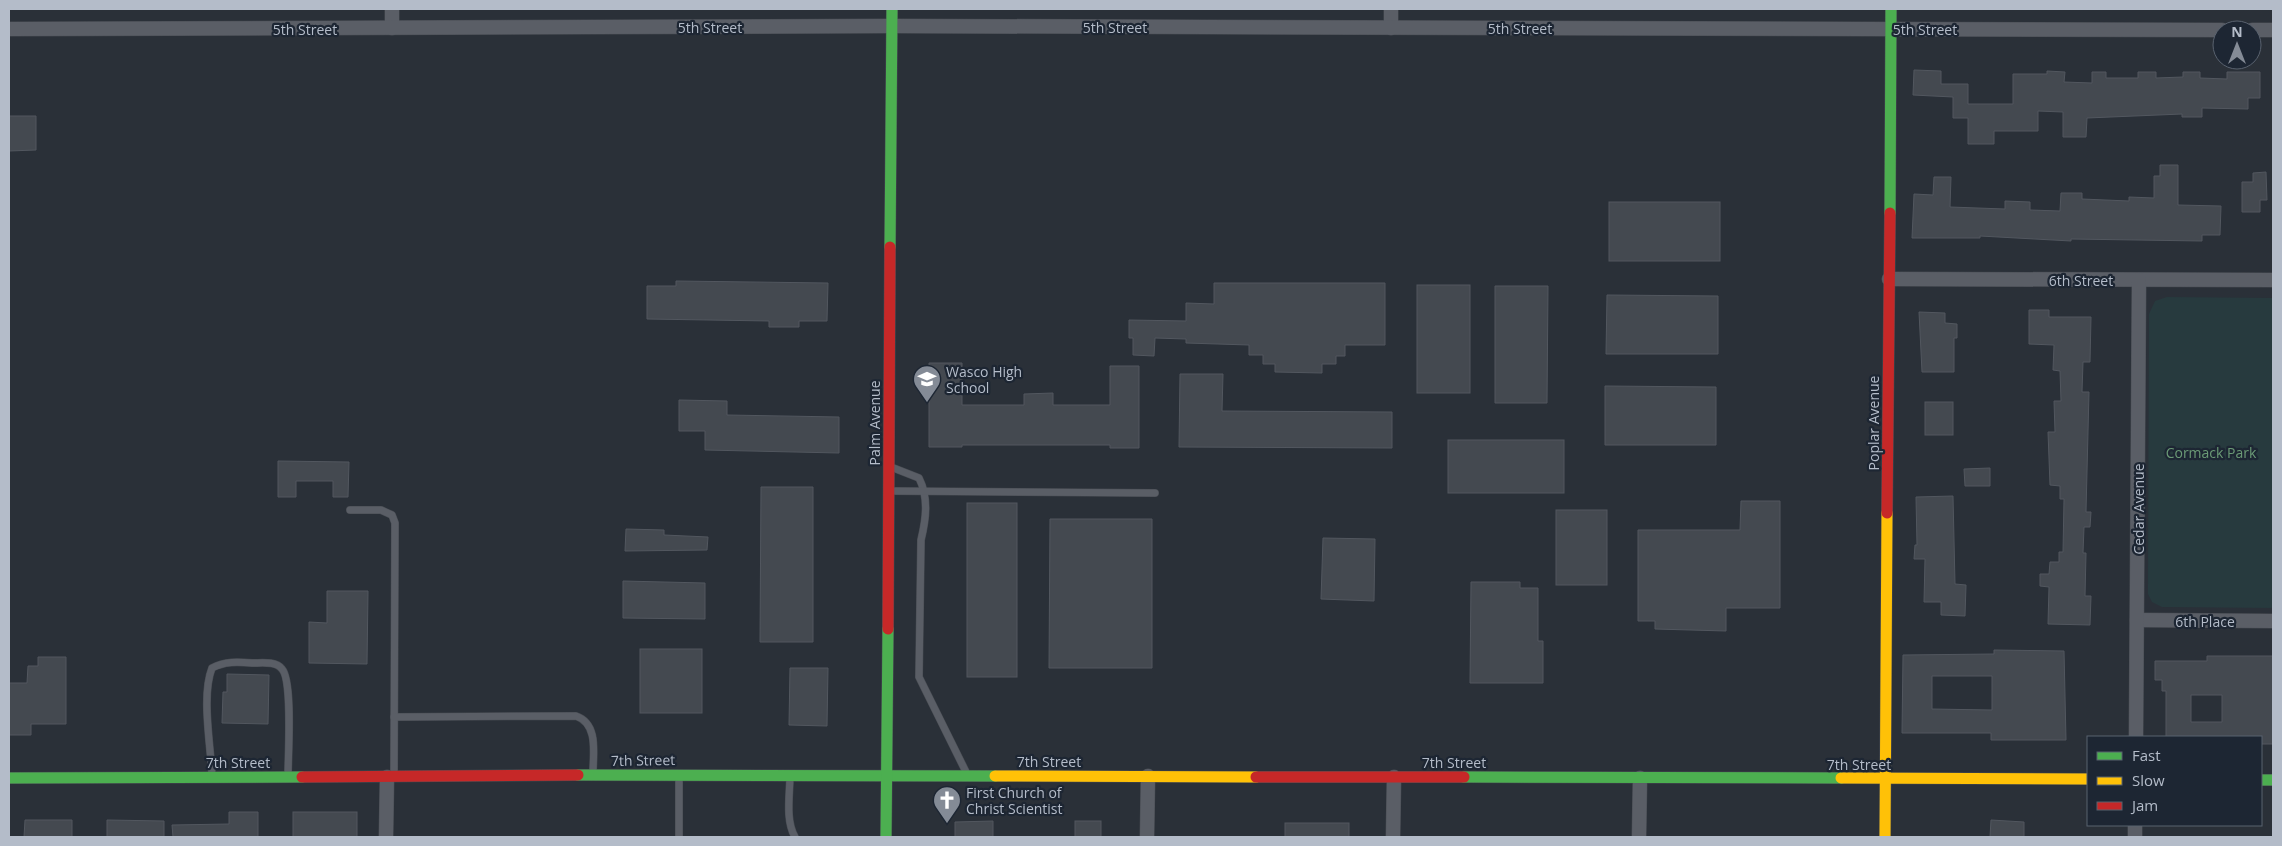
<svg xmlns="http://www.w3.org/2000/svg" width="2282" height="846" font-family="'Open Sans',sans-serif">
	<rect width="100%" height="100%" fill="#2a3038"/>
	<path fill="#273a3e" d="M 2167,297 L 2273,298 L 2273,608 L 2162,607 L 2152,602 L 2148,594 L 2149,314 L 2155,301 Z"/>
	<g fill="#444950" stroke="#52575f" fill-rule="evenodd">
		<path d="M 1914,70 L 1941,71 L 1941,84 L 1968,84 L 1968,104 L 2013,104 L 2013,74 L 2047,74 L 2047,71 L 2065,72 L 2064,82 L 2092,83 L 2092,72 L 2106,72 L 2106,78 L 2138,78 L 2138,72 L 2156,72 L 2156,78 L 2183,77 L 2183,72 L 2200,72 L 2200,78 L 2227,79 L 2227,72 L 2260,72 L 2260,98 L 2248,98 L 2248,109 L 2202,108 L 2202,117 L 2182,117 L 2182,114 L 2087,118 L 2086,137 L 2063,137 L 2063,112 L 2038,111 L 2038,131 L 1994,131 L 1994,144 L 1968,144 L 1968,118 L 1953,118 L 1953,97 L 1913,95 Z"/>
		<path d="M 9,116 L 36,116 L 36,150 L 9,151 Z"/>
		<path d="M 2160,165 L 2178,165 L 2178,205 L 2221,206 L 2220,235 L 2202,235 L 2202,241 L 2071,239 L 2071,241 L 1980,236 L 1980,238 L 1912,238 L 1914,194 L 1933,195 L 1934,177 L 1951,177 L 1950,207 L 2005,209 L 2005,201 L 2030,202 L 2030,210 L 2060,211 L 2061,193 L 2082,193 L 2082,199 L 2129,201 L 2129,197 L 2154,198 L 2154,176 L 2160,176 Z"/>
		<path d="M 2266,172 L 2267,200 L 2260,200 L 2260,212 L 2242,212 L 2242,182 L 2253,182 L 2253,173 Z"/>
		<rect x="1609" y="202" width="111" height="59"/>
		<path d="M 676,281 L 828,283 L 827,321 L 799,321 L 799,327 L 769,327 L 769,321 L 647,319 L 647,286 L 676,286 Z"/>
		<path d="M 1214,283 L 1385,283 L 1385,345 L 1345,345 L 1345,356 L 1336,356 L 1336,364 L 1322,364 L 1322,373 L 1275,372 L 1275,364 L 1263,364 L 1263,355 L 1249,355 L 1249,345 L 1186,343 L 1186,339 L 1155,338 L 1154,356 L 1133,355 L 1133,338 L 1129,338 L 1129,320 L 1186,321 L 1186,303 L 1214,304 Z"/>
		<rect x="1417" y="285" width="53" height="108"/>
		<path d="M 1495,286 L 1548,286 L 1547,403 L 1495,403 Z"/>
		<path d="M 1607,295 L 1718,296 L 1718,354 L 1606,354 Z"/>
		<path d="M 2029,310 L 2049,310 L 2049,317 L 2091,317 L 2090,362 L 2083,362 L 2082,392 L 2089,392 L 2086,512 L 2091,512 L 2090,527 L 2084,527 L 2083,553 L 2086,553 L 2085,596 L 2091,596 L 2090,625 L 2048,624 L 2049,587 L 2040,586 L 2040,574 L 2049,574 L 2050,562 L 2059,562 L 2059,552 L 2063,552 L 2064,499 L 2060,499 L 2060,486 L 2050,485 L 2048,432 L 2055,432 L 2054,401 L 2061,401 L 2060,371 L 2053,370 L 2054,345 L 2029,344 Z"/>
		<path d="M 1919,312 L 1945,313 L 1945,323 L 1957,324 L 1957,338 L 1954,338 L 1954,372 L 1922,372 Z"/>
		<path d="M 929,363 L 962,363 L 962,405 L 1024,405 L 1024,394 L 1053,393 L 1053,405 L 1110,405 L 1110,366 L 1139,366 L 1139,448 L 1110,448 L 1110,445 L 962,445 L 962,447 L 929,447 Z"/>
		<path d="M 1180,374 L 1223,374 L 1222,411 L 1392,412 L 1392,448 L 1179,447 Z"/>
		<path d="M 1605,386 L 1716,387 L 1716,445 L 1605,445 Z"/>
		<path d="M 679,400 L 727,401 L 727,415 L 839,417 L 839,453 L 705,450 L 705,431 L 679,431 Z"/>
		<rect x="1925" y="402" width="28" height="33"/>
		<rect x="1448" y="440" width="116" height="53"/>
		<path d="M 278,461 L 349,462 L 348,497 L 333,497 L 333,481 L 296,481 L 296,497 L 278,497 Z"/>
		<path d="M 1990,468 L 1990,486 L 1965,486 L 1964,469 Z"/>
		<path d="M 761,487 L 813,487 L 813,642 L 760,642 Z"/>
		<path d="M 1953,496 L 1955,584 L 1966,585 L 1965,616 L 1941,615 L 1941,602 L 1924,602 L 1925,559 L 1914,559 L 1915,545 L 1917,545 L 1916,497 Z"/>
		<path d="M 1741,501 L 1780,501 L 1780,608 L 1726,608 L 1726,631 L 1655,629 L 1655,621 L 1638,621 L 1638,530 L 1740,530 Z"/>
		<rect x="967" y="503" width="50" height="174"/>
		<rect x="1556" y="510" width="51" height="75"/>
		<path d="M 1050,519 L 1152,519 L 1152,668 L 1049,668 Z"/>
		<path d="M 626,529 L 664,530 L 664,535 L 708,537 L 707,550 L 625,551 Z"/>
		<path d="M 1323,538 L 1375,539 L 1374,601 L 1321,599 Z"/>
		<path d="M 623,581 L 705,583 L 705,619 L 623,618 Z"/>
		<path d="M 1471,582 L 1520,582 L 1520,588 L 1538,588 L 1538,641 L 1543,641 L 1543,683 L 1470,683 Z"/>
		<path d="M 327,591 L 368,591 L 367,664 L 309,663 L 309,622 L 327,623 Z"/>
		<rect x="640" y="649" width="62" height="64"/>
		<path d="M 1994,650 L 2064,651 L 2066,740 L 1991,740 L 1991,733 L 1902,733 L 1903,655 L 1994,654 ZM 1932,676 L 1992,676 L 1992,710 L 1932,709 Z"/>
		<path d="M 2207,656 L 2273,656 L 2273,744 L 2261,744 L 2261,737 L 2166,737 L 2166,691 L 2162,691 L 2162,680 L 2155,680 L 2155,661 L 2207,661 ZM 2191,695 L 2222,695 L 2222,722 L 2191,722 Z"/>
		<path d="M 38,657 L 66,657 L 66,724 L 31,724 L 31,735 L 9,735 L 9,683 L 27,683 L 28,666 L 38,666 Z"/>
		<path d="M 790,668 L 828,668 L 827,726 L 789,725 Z"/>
		<path d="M 227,674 L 269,675 L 268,724 L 222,723 L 223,692 L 227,692 Z"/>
		<path d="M 229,812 L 258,812 L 258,837 L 173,837 L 172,825 L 229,824 Z"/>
		<rect x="293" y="812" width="64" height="25"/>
		<path d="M 25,820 L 72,820 L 72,837 L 24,837 Z"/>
		<path d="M 107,820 L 164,821 L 164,837 L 107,837 Z"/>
		<path d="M 1991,820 L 2024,822 L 2024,837 L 1990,837 Z"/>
		<path d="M 993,821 L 993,837 L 955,837 L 955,822 Z"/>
		<rect x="1075" y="821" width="26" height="16"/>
		<rect x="1285" y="823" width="64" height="14"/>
	</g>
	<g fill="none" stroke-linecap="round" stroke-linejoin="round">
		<g stroke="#484c53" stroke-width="8">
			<g id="lane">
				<path d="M 891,467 L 919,478 C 929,498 926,519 921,540 L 919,677 L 967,774"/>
				<path d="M 889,491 L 1155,493"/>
				<path d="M 350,510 L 381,510 L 392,515 L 395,523 L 394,777"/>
				<path d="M 394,717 L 576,716 C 599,724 593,754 593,773"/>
				<path d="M 790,775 C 790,794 785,820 795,837"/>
				<path d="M 212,777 C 211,746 201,696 212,668 C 225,661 238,662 253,663 C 262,663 276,661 282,669 C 293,681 288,756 288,776"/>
				<path d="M 679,837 L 679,775"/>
			</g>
		</g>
		<g stroke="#484c53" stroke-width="15">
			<g id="street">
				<path d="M 392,28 L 392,9"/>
				<path d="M 1391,28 L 1391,9"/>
				<path d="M 9,29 L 892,26 L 2222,30"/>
				<path d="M 2252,30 L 2273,30"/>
				<path d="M 1889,279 L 2273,280"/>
				<path d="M 2137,620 L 2273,621"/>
				<path d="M 2136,737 L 2139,280"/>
				<path d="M 386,837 L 387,777"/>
				<path d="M 1147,837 L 1148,776"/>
				<path d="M 1393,837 L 1394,777"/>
				<path d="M 1639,837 L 1640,778"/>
				<path d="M 2135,837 L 2135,825"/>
			</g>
		</g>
		<g stroke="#484c53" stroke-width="12">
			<g id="fast">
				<path d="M 1890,213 L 1891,9"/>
				<path d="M 890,247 L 892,9"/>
				<path d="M 578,775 L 995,776"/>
				<path d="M 1464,777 L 1841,778"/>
				<path d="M 9,778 L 302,777"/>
				<path d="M 2261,780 L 2273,780"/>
				<path d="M 886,837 L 888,629"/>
			</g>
		</g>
		<g stroke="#484c53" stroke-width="12">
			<g id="slow">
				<path d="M 995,776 L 1256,777"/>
				<path d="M 1841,778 L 2088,779"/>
				<path d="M 1885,837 L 1887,513"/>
			</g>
		</g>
		<g stroke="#484c53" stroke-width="12">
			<g id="jam">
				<path d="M 1887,513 L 1890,213"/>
				<path d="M 888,629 L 890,247"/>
				<path d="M 302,777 L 578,775"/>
				<path d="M 1256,777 L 1464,777"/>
			</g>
		</g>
		<use href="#lane" stroke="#5a5e66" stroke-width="7"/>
		<use href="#street" stroke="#5a5e66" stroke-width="14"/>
		<use href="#fast" stroke="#4caf50" stroke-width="11"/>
		<use href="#slow" stroke="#ffc107" stroke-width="11"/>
		<use href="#jam" stroke="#c62828" stroke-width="11"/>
	</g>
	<defs>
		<g id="school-pin" transform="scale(1.4375)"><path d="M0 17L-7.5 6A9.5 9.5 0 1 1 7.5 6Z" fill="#848b96" stroke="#1d2633"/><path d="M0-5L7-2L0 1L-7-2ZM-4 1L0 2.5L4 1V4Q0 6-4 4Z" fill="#fff"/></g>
		<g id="church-pin" transform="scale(1.4375)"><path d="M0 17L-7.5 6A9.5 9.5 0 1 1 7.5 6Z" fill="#848b96" stroke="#1d2633"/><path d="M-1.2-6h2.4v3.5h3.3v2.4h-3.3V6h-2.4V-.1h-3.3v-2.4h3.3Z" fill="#fff"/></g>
	</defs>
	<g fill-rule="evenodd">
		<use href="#school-pin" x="927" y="379"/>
		<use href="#church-pin" x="947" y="800"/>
	</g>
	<g text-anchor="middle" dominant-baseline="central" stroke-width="4.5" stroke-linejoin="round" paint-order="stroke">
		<g font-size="14" fill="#b4bcc9" stroke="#1d2633">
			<text x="710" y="27">5th Street</text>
			<text x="1115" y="27">5th Street</text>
			<text x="1520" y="28">5th Street</text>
			<text x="305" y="29">5th Street</text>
			<text x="1925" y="29">5th Street</text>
			<text x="2081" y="280">6th Street</text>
			<text transform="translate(874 423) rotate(-90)">Palm Avenue</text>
			<text transform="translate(1873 423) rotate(-90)">Poplar Avenue</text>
			<text transform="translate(2138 509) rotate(-90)">Cedar Avenue</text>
			<text x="2205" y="621">6th Place</text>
			<text transform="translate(643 760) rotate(-1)">7th Street</text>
			<text x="1049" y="761">7th Street</text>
			<text x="238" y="762">7th Street</text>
			<text x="1454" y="762">7th Street</text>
			<text x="1859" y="764">7th Street</text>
		</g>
		<g font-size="14" fill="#b4bcc9" stroke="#1d2633" text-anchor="start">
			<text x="946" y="371">Wasco High<tspan x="946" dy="16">School</tspan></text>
			<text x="966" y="792">First Church of<tspan x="966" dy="16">Christ Scientist</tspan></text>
		</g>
		<g font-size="14" fill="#6b9a76" stroke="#1d2633">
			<text x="2211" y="452">Cormack Park</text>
		</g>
	</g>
	<rect width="2282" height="846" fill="none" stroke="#b4bcc9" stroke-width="20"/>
	<rect x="2087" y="736" width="175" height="90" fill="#1d2633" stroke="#59626f"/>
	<rect x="2097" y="752" width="25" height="8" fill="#4caf50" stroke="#59626f"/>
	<text x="2132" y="761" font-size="15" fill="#b4bcc9">Fast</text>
	<rect x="2097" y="777" width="25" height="8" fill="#ffc107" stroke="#59626f"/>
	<text x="2132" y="786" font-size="15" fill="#b4bcc9">Slow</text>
	<rect x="2097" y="802" width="25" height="8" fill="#c62828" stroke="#59626f"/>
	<text x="2132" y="811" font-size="15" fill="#b4bcc9">Jam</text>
	<g transform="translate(2237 45)"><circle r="24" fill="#1d2633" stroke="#59626f"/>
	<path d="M0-4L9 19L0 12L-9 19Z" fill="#848b96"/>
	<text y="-8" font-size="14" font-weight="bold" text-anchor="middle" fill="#b4bcc9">N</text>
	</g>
</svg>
